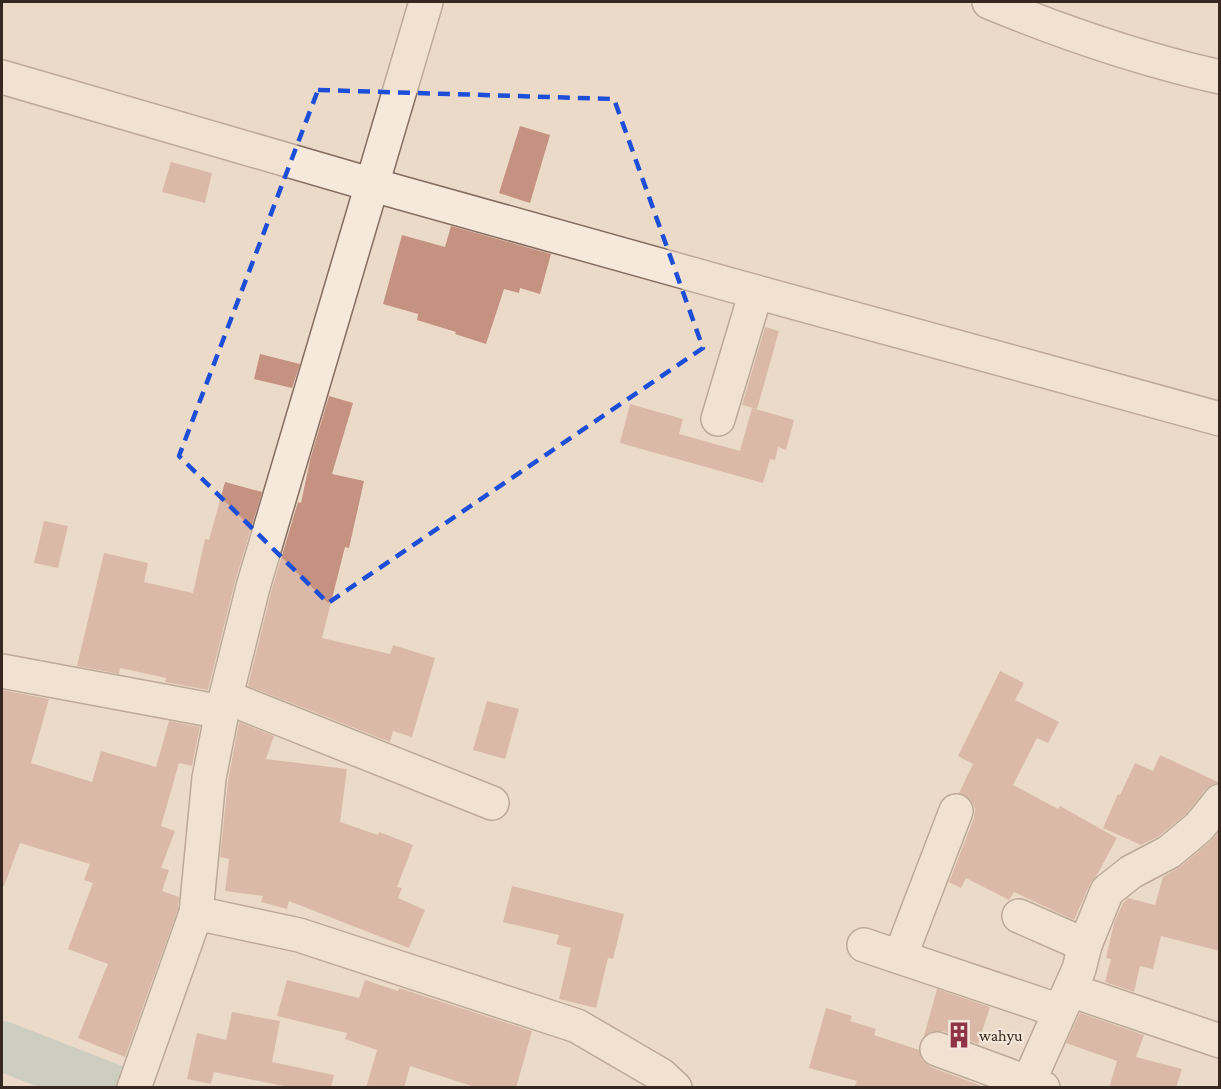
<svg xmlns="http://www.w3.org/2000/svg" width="1221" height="1089" font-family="'Crimson Pro',serif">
	<rect width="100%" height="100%" fill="#ebdac8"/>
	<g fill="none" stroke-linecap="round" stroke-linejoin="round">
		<path stroke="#a9bfb4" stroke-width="50" d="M 2,1046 L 110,1088"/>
	</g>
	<g fill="#c59181">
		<path d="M 520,126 L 550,135 L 530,203 L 499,193 Z"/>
		<path d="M 171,162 L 212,173 L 205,203 L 162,192 Z"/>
		<path d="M 451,226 L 551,254 L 540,294 L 520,288 L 519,293 L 504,289 L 486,344 L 455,334 L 456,332 L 417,320 L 418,314 L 383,304 L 402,235 L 445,247 Z"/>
		<path d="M 765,327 L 779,331 L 757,409 L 742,405 Z"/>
		<path d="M 260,354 L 300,364 L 292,388 L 254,379 Z"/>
		<path d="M 329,396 L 353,403 L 332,474 L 364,481 L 349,548 L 345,547 L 322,638 L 390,654 L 393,645 L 435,658 L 412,737 L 393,731 L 390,742 L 248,686 L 271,592 L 298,502 L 301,503 L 310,460 Z"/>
		<path d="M 630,404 L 683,419 L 679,434 L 740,451 L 752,408 L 794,420 L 786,450 L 778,447 L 775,460 L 770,459 L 763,483 L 620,443 Z"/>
		<path d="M 225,482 L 262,492 L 235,582 L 208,690 L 165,682 L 166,678 L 120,668 L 119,674 L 77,666 L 104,553 L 148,563 L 144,582 L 193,593 L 205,539 L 209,540 Z"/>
		<path d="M 44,521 L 68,526 L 58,568 L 34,563 Z"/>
		<path d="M 1000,671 L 1024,683 L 1015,700 L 1059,722 L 1048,743 L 1037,738 L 1013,785 L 1058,809 L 1060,806 L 1117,838 L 1097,875 L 1090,884 L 1074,920 L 1014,892 L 1009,900 L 966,878 L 961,888 L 949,882 L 974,818 L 975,809 L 970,799 L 959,793 L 973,764 L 958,756 Z"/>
		<path d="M 2,690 L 49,699 L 31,763 L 92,782 L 101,751 L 156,767 L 169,721 L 200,727 L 192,766 L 179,763 L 161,826 L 175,831 L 161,868 L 169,870 L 162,891 L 179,897 L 178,909 L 125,1057 L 78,1038 L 108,964 L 68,949 L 93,883 L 84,880 L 90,864 L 20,843 L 4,886 L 2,886 Z"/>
		<path d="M 487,701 L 519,709 L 505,759 L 473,750 Z"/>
		<path d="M 239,722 L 274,736 L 266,759 L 347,769 L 340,822 L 378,835 L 379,832 L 413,845 L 397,887 L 402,888 L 398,898 L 425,910 L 409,948 L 289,901 L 287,909 L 261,902 L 263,896 L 225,891 L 229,859 L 220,857 L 228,781 Z"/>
		<path d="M 1160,755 L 1220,783 L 1213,784 L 1206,789 L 1186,814 L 1159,836 L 1141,845 L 1103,828 L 1118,794 L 1120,795 L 1135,763 L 1153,771 Z"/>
		<path d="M 1220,831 L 1220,951 L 1161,936 L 1153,969 L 1140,966 L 1134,992 L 1105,982 L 1111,959 L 1106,958 L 1114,923 L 1123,903 L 1128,898 L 1155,905 L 1163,877 L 1181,866 L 1211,841 Z"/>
		<path d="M 512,886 L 624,914 L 613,959 L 608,958 L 596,1008 L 559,999 L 571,948 L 556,944 L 559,935 L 503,922 Z"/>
		<path d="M 287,980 L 359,998 L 365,980 L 398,991 L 399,988 L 532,1031 L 516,1088 L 478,1088 L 410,1066 L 404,1088 L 366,1088 L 377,1050 L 345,1039 L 347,1033 L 277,1016 Z"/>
		<path d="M 937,989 L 990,1007 L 978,1044 L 943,1031 L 933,1031 L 924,1036 Z"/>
		<path d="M 826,1008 L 852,1016 L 850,1021 L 876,1029 L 874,1035 L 919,1050 L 922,1060 L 931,1067 L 987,1088 L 854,1088 L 857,1081 L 809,1068 Z"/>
		<path d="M 232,1012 L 280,1021 L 272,1062 L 334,1075 L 331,1088 L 294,1088 L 214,1072 L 211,1084 L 187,1079 L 197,1033 L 226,1040 Z"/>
		<path d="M 1080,1013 L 1144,1035 L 1136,1057 L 1182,1069 L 1176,1088 L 1109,1088 L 1117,1061 L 1066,1043 Z"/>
	</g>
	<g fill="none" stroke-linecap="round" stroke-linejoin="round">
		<g stroke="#856c5f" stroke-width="36">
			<g id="minor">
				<path d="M 989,2 C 1064,33 1140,59 1220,77"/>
				<path d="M 2,77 L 373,185 L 756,292 L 1220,419"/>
				<path d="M 718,419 L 756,292"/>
				<path d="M 2,671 L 222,712"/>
				<path d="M 226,697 L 492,803"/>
				<path d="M 196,913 L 299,935 L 577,1026 L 661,1075 L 675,1088"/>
				<path d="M 1019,916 L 1085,945"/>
				<path d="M 864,945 L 1060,1011"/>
				<path d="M 900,957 L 956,811"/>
				<path d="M 1070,990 L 1220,1041"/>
				<path d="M 937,1049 L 1043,1088"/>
				<path d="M 134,1088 L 196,913 L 209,778 L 222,712 L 253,587 L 426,2"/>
				<path d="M 1026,1088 L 1079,969 L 1085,945 L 1107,891 L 1131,872 L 1169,852 L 1199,827 L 1220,801"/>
			</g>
		</g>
		<use href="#minor" stroke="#f6e9db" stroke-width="33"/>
	</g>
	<path d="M0 0H1221V1089H0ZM 318,90 L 614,99 L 703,348 L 328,603 L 179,456 Z" fill="#ebdac8" fill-opacity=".55" fill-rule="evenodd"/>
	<path fill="none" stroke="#1d4ed8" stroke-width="4.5" stroke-dasharray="12 8" stroke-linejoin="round" d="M 318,90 L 614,99 L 703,348 L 328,603 L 179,456 Z"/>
	<defs>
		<g id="building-bare" transform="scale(2.07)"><path d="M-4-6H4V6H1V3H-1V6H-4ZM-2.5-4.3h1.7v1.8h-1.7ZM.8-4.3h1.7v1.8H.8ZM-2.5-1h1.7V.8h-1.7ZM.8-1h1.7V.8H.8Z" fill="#8f3446" stroke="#f3e5d7" stroke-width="2.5" paint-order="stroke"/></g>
	</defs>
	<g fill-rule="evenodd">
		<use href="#building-bare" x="959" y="1035"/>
	</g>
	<g text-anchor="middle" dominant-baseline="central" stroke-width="4.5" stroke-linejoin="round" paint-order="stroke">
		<g font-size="16" fill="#372721" stroke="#f3e5d7" text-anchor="start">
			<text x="979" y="1035">wahyu</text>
		</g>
	</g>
	<rect width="1221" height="1089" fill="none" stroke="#372721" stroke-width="6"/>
</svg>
